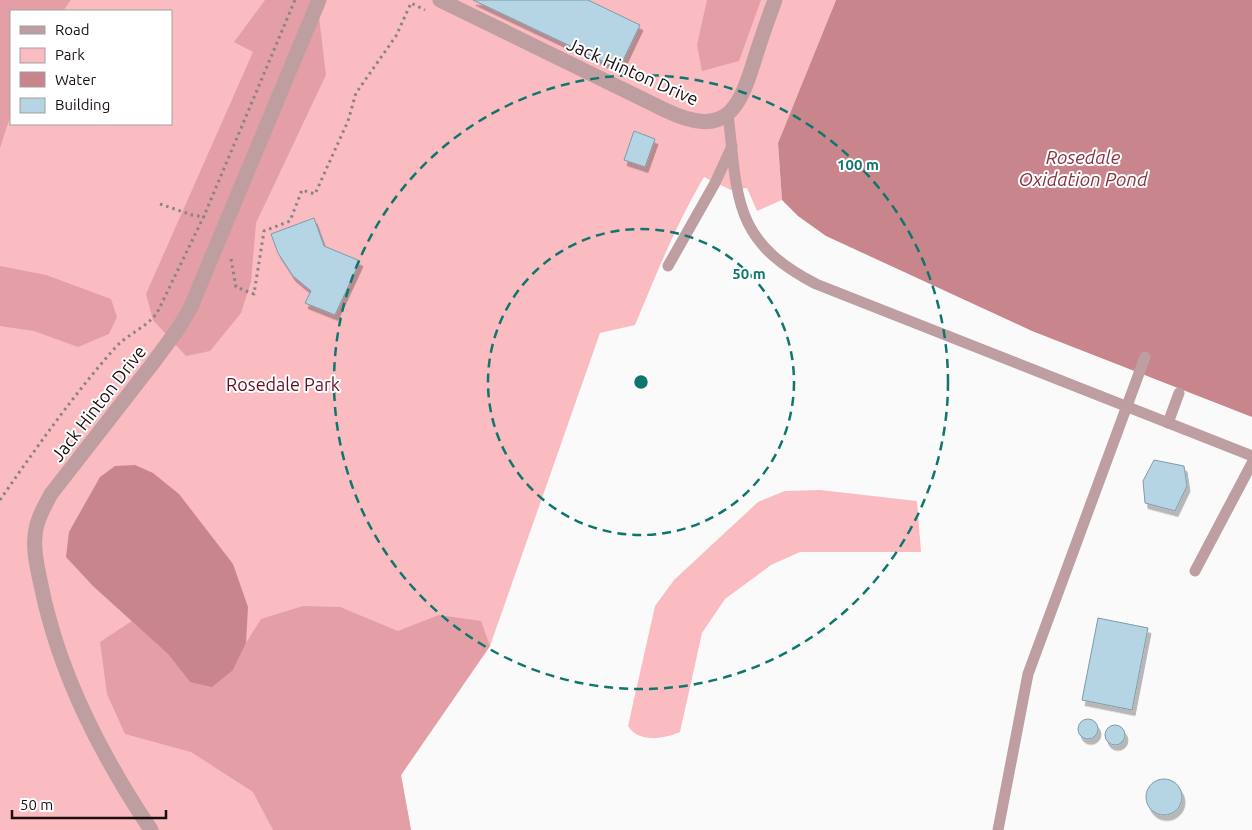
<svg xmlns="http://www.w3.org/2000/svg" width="1252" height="830" font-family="Ubuntu,sans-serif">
	<defs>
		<filter id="shadow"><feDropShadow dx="3" dy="5.5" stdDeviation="0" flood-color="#0004"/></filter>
	</defs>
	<rect width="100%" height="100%" fill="#fafafa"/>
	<g fill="#fabcc1" fill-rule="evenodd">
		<path d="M 0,0 L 836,0 L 778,143 L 782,200 L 757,211 L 747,188 L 731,190 L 704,177 C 676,224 656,275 635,325 L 600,333 L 490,646 L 401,775 L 411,830 L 0,830 ZM 11,11 L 171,11 L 171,124 L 11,124 Z"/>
		<path d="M 820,490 L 917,501 L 921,552 L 800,552 L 771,565 L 725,599 L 702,633 L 680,732 C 664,739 638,743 628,726 L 655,606 L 674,580 L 758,502 L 785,491 Z"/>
	</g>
	<g fill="#e49ea5">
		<path d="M 0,0 L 71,0 L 63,11 L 11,11 L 11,114 L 0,148 Z"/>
		<path d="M 265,0 L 322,0 L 319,17 L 326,75 L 256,223 L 251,282 L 241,313 L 210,351 L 186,356 L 153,320 L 146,294 L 253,52 L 234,42 Z"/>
		<path d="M 707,0 L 761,0 L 739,61 L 702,71 L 697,45 Z"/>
		<path d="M 0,266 L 46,275 L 111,299 L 117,317 L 109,334 L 78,347 L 34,331 L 0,326 Z"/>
		<path d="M 303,606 L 340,607 L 398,631 L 439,615 L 481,621 L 490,646 L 401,775 L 411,830 L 273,830 L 253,792 L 191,752 L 125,734 L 107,694 L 100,642 L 132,621 L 168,654 L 190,682 L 233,670 L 246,643 L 261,619 Z"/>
	</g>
	<g fill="#c9858c">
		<path d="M 836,0 L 1252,0 L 1252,417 L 1032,331 L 826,236 L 798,216 L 782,200 L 778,143 Z"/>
		<path d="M 135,465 L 153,473 L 179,494 L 233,564 L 248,607 L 246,643 L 233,670 L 212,687 L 190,682 L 168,654 L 93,586 L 66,557 L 69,532 L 100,477 L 115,466 Z"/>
	</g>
	<g fill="#b5d4e4" stroke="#7d9baa" filter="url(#shadow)">
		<path d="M 473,0 L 588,0 L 640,25 L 619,69 Z"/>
		<path d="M 634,131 L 655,139 L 645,167 L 624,160 Z"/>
		<path d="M 314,218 L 324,246 L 360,261 L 335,315 L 305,303 L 311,291 L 293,276 L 278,253 L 271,234 Z"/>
		<path d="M 1154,460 L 1184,466 L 1187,486 L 1175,511 L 1145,503 L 1143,481 Z"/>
		<path d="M 1098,618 L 1148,628 L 1132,710 L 1082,700 Z"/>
		<circle cx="1088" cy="729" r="10"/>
		<circle cx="1115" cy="735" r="10"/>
		<circle cx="1164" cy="797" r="18"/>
	</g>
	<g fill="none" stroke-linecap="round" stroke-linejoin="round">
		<g stroke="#898384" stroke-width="3" stroke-dasharray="2.5 4" stroke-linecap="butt">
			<path d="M 160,204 L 192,215 L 205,217"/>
			<path d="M 231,259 L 236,287 L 254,294 L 264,231 L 290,221 L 302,190 L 315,194 L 348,121 L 356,93 L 396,36 L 411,3 L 425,10"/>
			<path d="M 0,500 C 36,448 72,397 114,349 C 127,334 146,328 157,313 L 204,216 L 295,0"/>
		</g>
		<g stroke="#be9ea1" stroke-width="11">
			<path d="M 728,114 C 738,198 732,241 816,284 L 1252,456"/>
			<path d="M 668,266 L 715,183 L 732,146"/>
			<path d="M 1168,423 L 1179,393"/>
			<path d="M 1195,571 L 1252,463"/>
			<path d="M 998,830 L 1028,674 L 1145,357"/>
		</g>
		<g stroke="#be9ea1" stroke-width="15">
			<path d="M 440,0 L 665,110 C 725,139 739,111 755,58 C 761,39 768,19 775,0"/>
			<path d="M 151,830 C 101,755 59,674 41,585 C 38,570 33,552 35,536 C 36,521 44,507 51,494 L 153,363 L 178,329 L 190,309 L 319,0"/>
		</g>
	</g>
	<g fill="none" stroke="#0f766e" stroke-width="2.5" stroke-dasharray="9 6">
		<circle cx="641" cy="382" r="153"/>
		<circle cx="641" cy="382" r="307"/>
	</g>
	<g text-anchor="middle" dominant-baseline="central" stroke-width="4" stroke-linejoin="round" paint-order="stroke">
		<g font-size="18" fill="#1a0f10" stroke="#fff">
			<text transform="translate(633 71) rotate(24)">Jack Hinton Drive</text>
			<text transform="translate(98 403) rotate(-52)">Jack Hinton Drive</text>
		</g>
		<g font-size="18" fill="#610e23" stroke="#fff">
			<text x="283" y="384">Rosedale Park</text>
		</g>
		<g font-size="19" font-style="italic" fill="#873341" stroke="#fff">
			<text x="1083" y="157">Rosedale<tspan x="1083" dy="22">Oxidation Pond</tspan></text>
		</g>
	</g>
	<circle cx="641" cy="382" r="8" fill="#0f766e" stroke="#fff" stroke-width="2.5"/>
	<g font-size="15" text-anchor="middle" font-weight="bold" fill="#0f766e" stroke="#fff" stroke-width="4" stroke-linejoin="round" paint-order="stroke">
		<text x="858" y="170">100 m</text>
		<text x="749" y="279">50 m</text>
	</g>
	<rect x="10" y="10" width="162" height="115" fill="#ffffff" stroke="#a39f9f"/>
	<rect x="20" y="26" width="25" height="8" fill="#be9ea1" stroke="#a39f9f"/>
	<text x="55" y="35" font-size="15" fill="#1a0f10">Road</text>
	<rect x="20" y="48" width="25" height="15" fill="#fabcc1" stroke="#a39f9f"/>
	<text x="55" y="60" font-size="15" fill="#1a0f10">Park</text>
	<rect x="20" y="72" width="25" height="15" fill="#c9858c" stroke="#a39f9f"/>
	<text x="55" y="85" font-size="15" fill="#1a0f10">Water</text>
	<rect x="20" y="98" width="25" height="15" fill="#b5d4e4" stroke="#a39f9f"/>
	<text x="55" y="110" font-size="15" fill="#1a0f10">Building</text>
	<path d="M12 810v8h154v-8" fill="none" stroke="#1a0f10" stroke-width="2.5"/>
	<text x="20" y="810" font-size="15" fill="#1a0f10" stroke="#ffffff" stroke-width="4" paint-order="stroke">50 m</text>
</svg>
